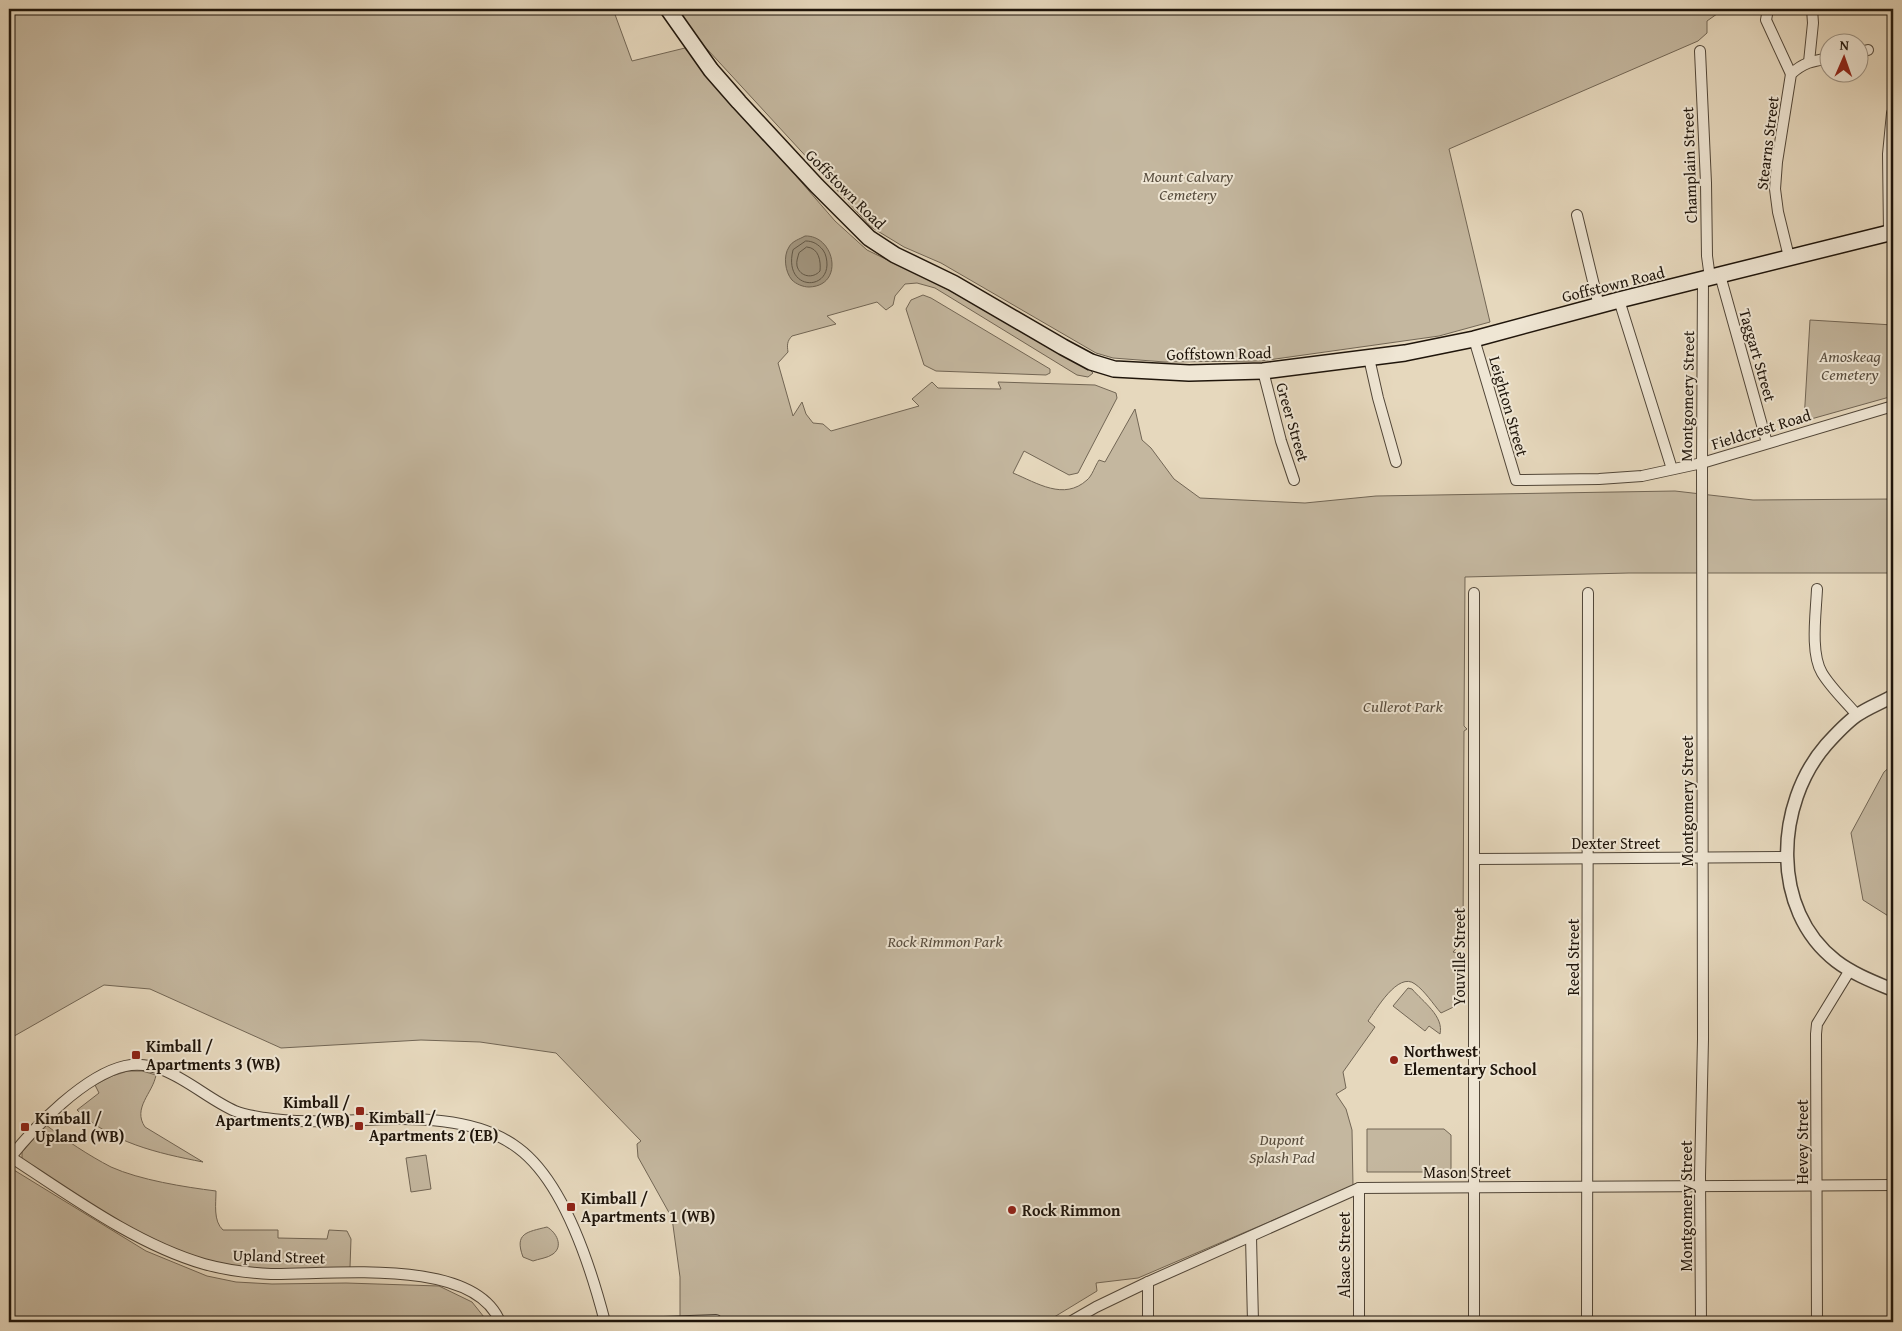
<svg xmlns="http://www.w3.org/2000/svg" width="1902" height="1331" font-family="'Gentium Book Plus',serif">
	<rect width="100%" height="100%" fill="#e6d8bd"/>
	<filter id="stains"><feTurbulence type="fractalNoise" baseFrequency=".004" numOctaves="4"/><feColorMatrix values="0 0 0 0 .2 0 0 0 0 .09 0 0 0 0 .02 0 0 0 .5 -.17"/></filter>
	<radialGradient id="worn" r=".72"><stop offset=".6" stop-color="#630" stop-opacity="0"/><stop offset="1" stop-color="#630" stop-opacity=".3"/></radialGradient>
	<g fill="#c4b79f" stroke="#726655">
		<path d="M 9,9 L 613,9 L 632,61 L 685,48 L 835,221 L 867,250 L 945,288 L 1088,368 L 1093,373 L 1088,377 L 1077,375 L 935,288 L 917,283 L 905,284 L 895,296 L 893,305 L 886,310 L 877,302 L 827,316 L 836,324 L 792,336 C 787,341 787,345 788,352 L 778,363 L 793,416 L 802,402 L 806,414 L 813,423 L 823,424 L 831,431 L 919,406 L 912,399 L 932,382 L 938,388 L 1001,389 L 998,382 L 1095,385 L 1116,393 L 1117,398 L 1078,473 L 1069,475 L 1024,451 L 1013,473 C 1037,483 1064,501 1087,480 C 1092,476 1095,466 1099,460 L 1105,462 L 1135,409 L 1142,440 L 1151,448 L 1174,479 L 1200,498 L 1305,503 L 1376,496 L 1675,491 L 1753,500 L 1893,499 L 1893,573 L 1629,573 L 1465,577 L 1464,726 L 1467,729 L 1464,731 L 1463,941 L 1453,952 L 1463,954 L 1464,1002 L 1441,1013 C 1433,1004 1425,991 1415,984 C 1398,971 1376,1010 1368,1021 L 1375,1027 L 1343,1072 L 1346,1088 L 1336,1094 L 1346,1109 L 1352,1130 L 1353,1186 L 1138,1278 L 1096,1283 L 1097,1291 L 1046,1322 L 794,1322 L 791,1318 L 777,1317 L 738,1322 L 680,1322 L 680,1277 L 672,1218 L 638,1157 L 637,1144 L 641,1141 L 556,1053 L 480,1042 L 421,1040 L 281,1048 L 150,989 L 104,985 L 9,1039 Z"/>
		<path d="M 678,9 L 1724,9 L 1707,21 L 1707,33 L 1698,41 L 1449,149 L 1490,322 L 1439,336 L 1261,361 L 1165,362 L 1113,358 L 1096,353 L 941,263 L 904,247 L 871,227 L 695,36 Z"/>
		<path d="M 923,295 L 931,298 L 1050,369 L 1050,373 L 1046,375 L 936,371 L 924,365 L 906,309 L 911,300 Z"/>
		<path d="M 1810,320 L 1893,325 L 1893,396 L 1804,421 Z"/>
		<path d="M 1893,764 L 1893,919 L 1863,900 L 1851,833 L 1884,772 Z"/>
		<path d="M 1408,988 L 1412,989 C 1423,1002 1444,1016 1440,1034 L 1429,1026 L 1425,1031 L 1393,1006 Z"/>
		<path d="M 128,1071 L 142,1071 L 156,1075 C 153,1093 132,1108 145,1127 L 203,1162 C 157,1153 112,1143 77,1110 L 99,1093 L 95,1085 L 112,1076 Z"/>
		<path d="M 46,1125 C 67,1141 88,1155 111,1167 C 140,1180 184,1187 216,1191 C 216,1204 213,1221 223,1230 L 278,1230 L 278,1238 L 327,1239 L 329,1230 L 347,1231 L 351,1239 L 350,1267 L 349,1268 C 305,1269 260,1272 216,1263 C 146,1249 80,1200 22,1161 L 22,1152 Z"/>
		<path d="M 1367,1129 L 1444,1129 L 1451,1135 L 1451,1172 L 1367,1172 Z"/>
		<path d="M 426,1155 L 431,1189 L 411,1192 L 406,1158 Z"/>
		<path d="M 9,1167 L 146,1251 L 207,1276 L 236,1282 L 272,1284 L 346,1283 L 439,1286 L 472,1302 L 488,1322 L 9,1322 Z"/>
		<path d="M 547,1227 C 556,1232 564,1246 553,1254 C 548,1258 538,1259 533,1261 L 523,1257 C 514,1233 527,1232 547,1227 Z"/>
	</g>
	<path fill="#a29680" stroke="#6e6251" d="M 805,236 C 835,235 845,286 809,287 C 803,287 796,284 792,280 C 785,272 783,256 789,247 C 792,241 800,239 805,236 Z"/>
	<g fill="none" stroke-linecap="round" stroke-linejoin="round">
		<g stroke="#605646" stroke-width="1">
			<path d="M 806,241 C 813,241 818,244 823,250 C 826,254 827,260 827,265 C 826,292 783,289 793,250 Z"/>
			<path d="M 807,247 C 819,248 821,261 820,271 C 813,279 800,277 797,266 C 796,261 798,257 799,253 Z"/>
		</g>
		<g stroke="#514638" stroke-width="12">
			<g id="minor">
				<path d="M 1768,9 L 1766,20 L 1791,74"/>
				<path d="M 1700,51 L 1706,183 L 1707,256 L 1710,278"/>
				<path d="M 1860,52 L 1868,50"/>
				<path d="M 1809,62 L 1813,23 L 1812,9"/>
				<path d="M 1577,215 L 1599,306"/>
				<path d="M 1889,233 L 1888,154 L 1892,113"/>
				<path d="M 1789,257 L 1778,212 L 1775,189 L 1777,162 L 1791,74 C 1804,62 1813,61 1830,58"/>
				<path d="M 1720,275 L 1767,443"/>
				<path d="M 1619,300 L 1672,469"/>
				<path d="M 1474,339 L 1516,480 L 1599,479 L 1642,476 L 1702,463 L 1893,406"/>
				<path d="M 1369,358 L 1378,398 L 1396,462"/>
				<path d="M 1263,371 L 1281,441 L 1294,480"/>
				<path d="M 1817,589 C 1816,613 1810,653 1822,673 C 1831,688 1846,702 1857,715"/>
				<path d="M 1474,859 L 1788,857"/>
				<path d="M 9,1156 C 69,1195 135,1244 204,1264 C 226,1270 249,1273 271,1274 C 330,1275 474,1256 500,1322"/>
				<path d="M 10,1158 C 35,1126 85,1075 125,1066 C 166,1057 200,1096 235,1111 C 244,1115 254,1116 265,1118 C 342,1131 452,1098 518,1148 C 564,1182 591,1268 605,1322"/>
				<path d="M 1359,1188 L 1359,1322"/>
				<path d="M 1251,1237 L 1253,1322"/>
				<path d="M 664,1322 L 716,1320 L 716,1322"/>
				<path d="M 1070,1322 L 1096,1307 L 1148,1282 L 1359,1188 L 1893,1185"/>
				<path d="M 1148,1322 L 1148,1282"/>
				<path d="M 1474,1322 L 1474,593"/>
				<path d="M 1587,1322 L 1588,593"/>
				<path d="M 1701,1322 L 1700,1176 L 1703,1039 L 1702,463 L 1703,279"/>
				<path d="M 1817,1322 L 1816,1034 L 1817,1024 L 1850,970"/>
			</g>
		</g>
		<g stroke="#514638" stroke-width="15">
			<path id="tertiary" d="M 1893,696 C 1881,703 1867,708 1856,716 C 1845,724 1835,735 1826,745 C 1775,804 1770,910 1836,961 C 1853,974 1874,982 1893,990"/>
		</g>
		<g stroke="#1f150b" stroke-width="18">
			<path id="secondary" d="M 668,9 L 711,70 L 739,102 L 817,186 L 869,238 L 895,255 L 953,283 L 1063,347 L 1091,362 L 1114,369 L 1189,373 L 1263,371 L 1405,353 L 1474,339 L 1619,300 L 1893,232"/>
		</g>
		<use href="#minor" stroke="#efe6d4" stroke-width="10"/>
		<use href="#tertiary" stroke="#efe6d4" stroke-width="12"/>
		<use href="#secondary" stroke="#efe6d4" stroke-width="15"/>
	</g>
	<g fill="#8f2418" stroke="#efe6d4" stroke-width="2">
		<rect x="131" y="1050" width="10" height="10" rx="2.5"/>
		<circle cx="1394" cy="1060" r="5"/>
		<rect x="355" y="1106" width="10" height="10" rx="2.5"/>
		<rect x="354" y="1121" width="10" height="10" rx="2.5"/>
		<rect x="20" y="1122" width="10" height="10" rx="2.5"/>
		<rect x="566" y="1202" width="10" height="10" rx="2.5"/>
		<circle cx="1012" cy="1210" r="5"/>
	</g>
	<g text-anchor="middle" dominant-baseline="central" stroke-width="4" stroke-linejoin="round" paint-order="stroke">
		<g font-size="16" fill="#1f150b" stroke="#efe6d4">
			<text transform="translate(1767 143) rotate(-83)">Stearns Street</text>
			<text transform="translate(1689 165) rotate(-92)">Champlain Street</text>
			<text transform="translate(846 189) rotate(45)">Goffstown Road</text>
			<text transform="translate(1613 284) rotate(-14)">Goffstown Road</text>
			<text transform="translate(1219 353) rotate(-1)">Goffstown Road</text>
			<text transform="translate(1758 355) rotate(74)">Taggart Street</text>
			<text transform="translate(1687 396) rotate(-89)">Montgomery Street</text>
			<text transform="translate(1509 406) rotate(74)">Leighton Street</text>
			<text transform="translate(1293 422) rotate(74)">Greer Street</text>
			<text transform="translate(1761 429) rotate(-17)">Fieldcrest Road</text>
			<text transform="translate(1687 801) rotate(-90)">Montgomery Street</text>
			<text x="1616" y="843">Dexter Street</text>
			<text transform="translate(1459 957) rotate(-90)">Youville Street</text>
			<text transform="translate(1573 957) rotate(-90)">Reed Street</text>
			<text transform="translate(1802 1142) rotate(-90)">Hevey Street</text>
			<text x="1467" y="1172">Mason Street</text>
			<text transform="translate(1686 1206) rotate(-90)">Montgomery Street</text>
			<text transform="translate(1344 1255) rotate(-90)">Alsace Street</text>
			<text transform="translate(279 1256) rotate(2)">Upland Street</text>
		</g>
		<g font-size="16" font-style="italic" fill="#594e3f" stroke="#efe6d4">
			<text x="1188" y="176">Mount Calvary<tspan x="1188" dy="18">Cemetery</tspan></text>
			<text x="1850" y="356">Amoskeag<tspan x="1850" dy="18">Cemetery</tspan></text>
			<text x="1403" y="706">Cullerot Park</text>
			<text x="945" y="941">Rock Rimmon Park</text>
			<text x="1282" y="1139">Dupont<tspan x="1282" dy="18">Splash Pad</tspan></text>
		</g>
		<g font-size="16" font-weight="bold" fill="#1f150b" stroke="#efe6d4" text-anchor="start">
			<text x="146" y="1046">Kimball /<tspan x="146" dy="18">Apartments 3 (WB)</tspan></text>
			<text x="1404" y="1051">Northwest<tspan x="1404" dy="18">Elementary School</tspan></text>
			<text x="350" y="1102" text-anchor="end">Kimball /<tspan x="350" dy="18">Apartments 2 (WB)</tspan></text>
			<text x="369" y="1117">Kimball /<tspan x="369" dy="18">Apartments 2 (EB)</tspan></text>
			<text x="35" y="1118">Kimball /<tspan x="35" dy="18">Upland (WB)</tspan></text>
			<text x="581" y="1198">Kimball /<tspan x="581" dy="18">Apartments 1 (WB)</tspan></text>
			<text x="1022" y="1210">Rock Rimmon</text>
		</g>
	</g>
	<rect width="1902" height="1331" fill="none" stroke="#e6d8bd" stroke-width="30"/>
	<rect x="10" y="10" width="1882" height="1311" fill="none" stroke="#1f150b" stroke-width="2.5"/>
	<rect x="15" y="15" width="1872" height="1301" fill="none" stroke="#1f150b"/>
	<g transform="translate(1844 58) rotate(2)"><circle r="24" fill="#efe6d4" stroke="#9c9284"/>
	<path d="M0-4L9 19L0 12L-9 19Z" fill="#8f2418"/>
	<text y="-8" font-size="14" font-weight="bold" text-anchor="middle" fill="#1f150b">N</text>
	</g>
	<rect width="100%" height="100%" filter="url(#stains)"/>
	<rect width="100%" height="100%" fill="url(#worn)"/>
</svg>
